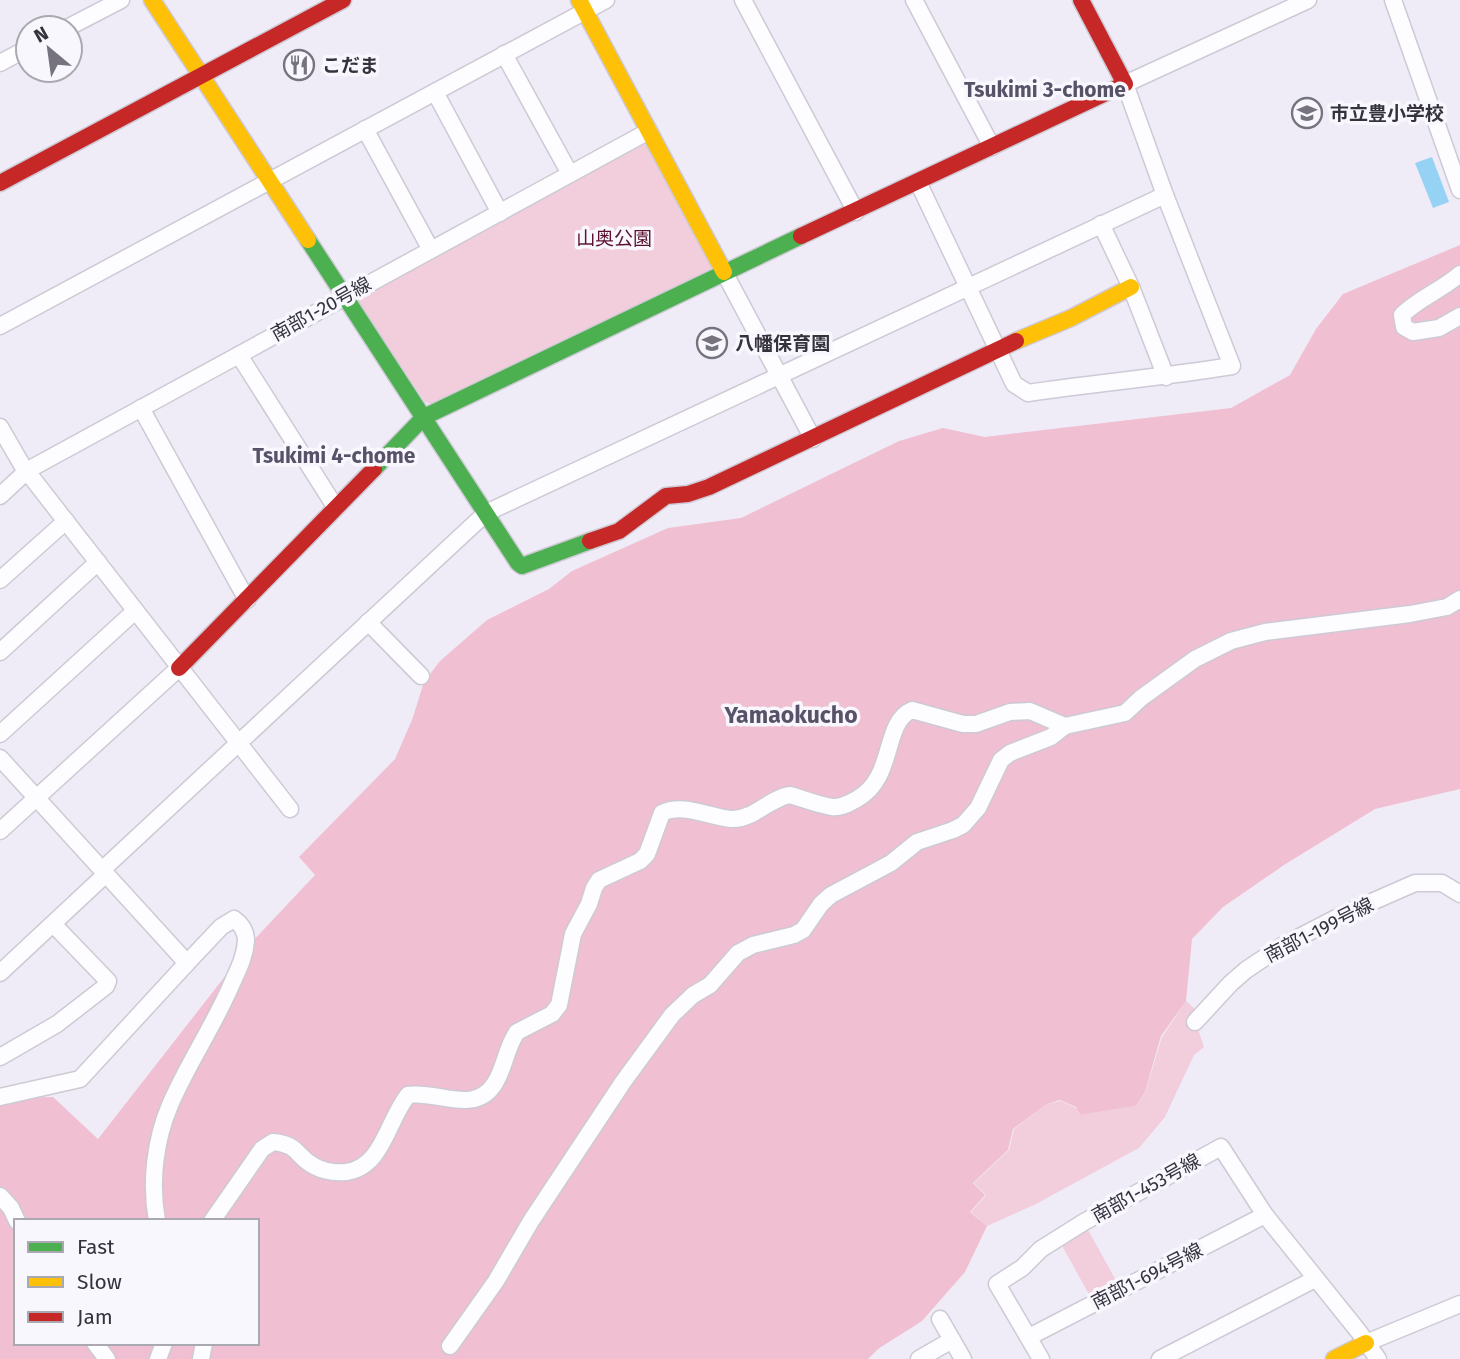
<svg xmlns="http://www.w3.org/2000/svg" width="1460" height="1359" font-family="'Fira Sans','Noto Sans JP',sans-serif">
	<rect width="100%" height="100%" fill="#efecf8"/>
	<g fill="#f2cedc">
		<path d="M 640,143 L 649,146 L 712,265 L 709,272 L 431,404 L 425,402 L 358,302 L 361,295 Z"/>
		<path d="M 1186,1001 L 1197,1011 L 1197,1026 L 1204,1047 L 1194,1055 L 1165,1117 L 1139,1148 L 1034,1205 L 987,1226 L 971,1212 L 986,1195 L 974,1183 L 1009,1150 L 1014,1129 L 1047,1104 L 1061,1101 L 1076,1108 L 1080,1115 L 1136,1106 L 1145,1093 L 1162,1037 Z"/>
		<path d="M 1087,1228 L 1118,1284 L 1091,1298 L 1061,1244 Z"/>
	</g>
	<path fill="#f0bfd2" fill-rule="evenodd" d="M 1460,245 L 1460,789 L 1375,809 L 1284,865 L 1223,907 L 1192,939 L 1186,1001 L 1161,1036 L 1145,1092 L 1136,1106 L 1080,1115 L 1076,1107 L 1060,1100 L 1047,1104 L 1013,1129 L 1008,1150 L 973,1183 L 985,1195 L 970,1212 L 987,1226 L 965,1272 L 922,1321 L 878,1349 L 868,1359 L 0,1359 L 0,1098 L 53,1097 L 98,1139 L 251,943 L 315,875 L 299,857 L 395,759 L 412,720 L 424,682 L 440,661 L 487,620 L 549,589 L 572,571 L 668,528 L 741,518 L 899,441 L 943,428 L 985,437 L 1231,408 L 1290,375 L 1316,329 L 1343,294 ZM 16,1221 L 257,1221 L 257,1343 L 16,1343 Z"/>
	<path fill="#95d2f4" d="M 1432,157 L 1449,202 L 1433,208 L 1415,163 Z"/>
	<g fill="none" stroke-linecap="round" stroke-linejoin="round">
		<g stroke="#cdcad5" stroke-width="19">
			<g id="street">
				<path d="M 743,0 L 856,212"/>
				<path d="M 914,0 L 992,147"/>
				<path d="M 1393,0 L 1460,190"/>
				<path d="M 67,28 L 121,0"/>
				<path d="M 504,54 L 570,174"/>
				<path d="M 0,63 L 28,48"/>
				<path d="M 435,92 L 500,213"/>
				<path d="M 365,129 L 431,250"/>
				<path d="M 918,182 L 1014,384 L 1028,393 C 1096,383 1164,377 1232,366 L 1165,195 L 1125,84 L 1308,0"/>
				<path d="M 1101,224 L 1131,287 L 1166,377"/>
				<path d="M 724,272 L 813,439"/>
				<path d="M 1460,274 C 1442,290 1419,298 1402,315 L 1404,327 L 1413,332 L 1439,328 L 1460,316"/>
				<path d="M 0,326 L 606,0"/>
				<path d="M 239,355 L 336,508"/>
				<path d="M 141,408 L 247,600"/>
				<path d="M 0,427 L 22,465 L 290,809"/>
				<path d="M 0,496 L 28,470 L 649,131"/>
				<path d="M 0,580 L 66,521"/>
				<path d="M 368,622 L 421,676"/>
				<path d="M 0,652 L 98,562"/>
				<path d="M 0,734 L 135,611"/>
				<path d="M 0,758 L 187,963 L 80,1079 L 0,1097"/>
				<path d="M 0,831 L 179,668"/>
				<path d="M 102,870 L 486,513 L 1165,195"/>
				<path d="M 0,973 L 106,874"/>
				<path d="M 1195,1022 L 1231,983 L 1246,970 L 1282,946 L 1342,915 L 1415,883 L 1442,883 L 1460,894"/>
				<path d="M 0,1057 L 57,1024 L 106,986 L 108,981 L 53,924"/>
				<path d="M 0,1196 L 11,1208 L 17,1221"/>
				<path d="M 157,1221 C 150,1183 155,1140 170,1105 C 188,1063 215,1024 233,981 C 239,968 245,956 246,941 C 246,931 241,924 234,919 L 221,927 L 187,963"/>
				<path d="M 212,1221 L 262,1149 L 273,1142 C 300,1145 294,1155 314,1166 C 323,1171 335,1173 346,1172 C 383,1167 387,1121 408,1095 C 437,1090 475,1116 495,1083 C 505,1067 506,1048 517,1032 L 552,1014 L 559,1005 L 573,934 L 589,904 L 594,888 L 599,880 L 640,861 L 647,854 L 662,813 C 682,802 712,818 733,819 C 754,819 770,798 790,795 C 804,799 818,805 832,807 C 842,808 849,803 857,799 C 896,777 882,723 912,710 L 963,724 L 976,724 L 1010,712 L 1030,711 L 1065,726"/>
				<path d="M 940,1319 L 963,1359"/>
				<path d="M 1029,1337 L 1265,1215"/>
				<path d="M 95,1343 L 107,1359"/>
				<path d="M 1366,1343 L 1460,1304"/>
				<path d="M 450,1346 L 496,1281 L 531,1221 L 623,1082 L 672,1015 L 693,995 L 710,985 L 738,953 L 753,945 L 794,935 L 803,930 L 821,904 L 831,895 L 891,863 L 917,842 L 953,830 L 963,825 L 978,808 L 1001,760 L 1010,753 L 1051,737 L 1065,726 L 1125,713 L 1141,698 L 1195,659 L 1231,641 L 1265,632 L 1410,614 L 1447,607 L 1460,599"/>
				<path d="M 158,1359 L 164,1343"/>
				<path d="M 201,1359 L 204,1343"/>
				<path d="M 919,1359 L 952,1340"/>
				<path d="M 1041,1359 L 997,1284 L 1022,1268 L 1041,1249 L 1084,1222 L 1221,1147 L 1265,1215 L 1359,1332 L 1378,1359"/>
				<path d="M 1160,1359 L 1315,1279"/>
			</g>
		</g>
		<g stroke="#cdcad5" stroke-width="19">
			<g id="fast">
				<path d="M 308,240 L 518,563 L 522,566 L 590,541"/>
				<path d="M 374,469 L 424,417 L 801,236"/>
			</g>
		</g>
		<g stroke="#cdcad5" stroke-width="19">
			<g id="slow">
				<path d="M 152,0 L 308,240"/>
				<path d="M 579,0 L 724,272"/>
				<path d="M 1016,341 L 1071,318 L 1131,287"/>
				<path d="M 1334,1359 L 1366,1343"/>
			</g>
		</g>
		<g stroke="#cdcad5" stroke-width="19">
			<g id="jam">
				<path d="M 0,183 L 343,0"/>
				<path d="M 801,236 L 1125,84 L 1081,0"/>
				<path d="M 590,541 L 619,531 L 666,496 L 688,494 L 709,487 L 1016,341"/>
				<path d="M 179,668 L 374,469"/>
			</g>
		</g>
		<use href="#street" stroke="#fdfcfe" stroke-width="16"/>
		<use href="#fast" stroke="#4caf50" stroke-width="16"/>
		<use href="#slow" stroke="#ffc107" stroke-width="16"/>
		<use href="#jam" stroke="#c62828" stroke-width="16"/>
	</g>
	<defs>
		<g id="restaurant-ring" transform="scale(1.575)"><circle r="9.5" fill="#f8f7fd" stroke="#76737e" stroke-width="1.5"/><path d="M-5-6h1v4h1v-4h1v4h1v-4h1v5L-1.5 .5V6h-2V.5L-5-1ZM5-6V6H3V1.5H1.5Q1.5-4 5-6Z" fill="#76737e"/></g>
		<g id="school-ring" transform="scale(1.575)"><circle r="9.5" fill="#f8f7fd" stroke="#76737e" stroke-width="1.5"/><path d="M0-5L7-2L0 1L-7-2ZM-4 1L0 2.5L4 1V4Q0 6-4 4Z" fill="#76737e"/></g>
	</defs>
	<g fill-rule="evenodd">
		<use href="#restaurant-ring" x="299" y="65"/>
		<use href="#school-ring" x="1307" y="113"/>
		<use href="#school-ring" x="712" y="343"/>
	</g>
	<g text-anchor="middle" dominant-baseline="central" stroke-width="7" stroke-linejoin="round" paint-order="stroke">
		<g font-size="19" font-weight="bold" fill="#35323d" stroke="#f8f7fd" text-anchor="start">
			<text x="322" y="65">こだま</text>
			<text x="1330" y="113">市立豊小学校</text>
			<text x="735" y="343">八幡保育園</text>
		</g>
		<g font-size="19" fill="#5c122f" stroke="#f8f7fd">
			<text x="614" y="238">山奥公園</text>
		</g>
		<g font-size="19" fill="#35323d" stroke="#f8f7fd">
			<text transform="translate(321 309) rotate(-29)">南部1-20号線</text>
			<text transform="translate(1319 930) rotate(-27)">南部1-199号線</text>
			<text transform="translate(1146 1188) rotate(-29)">南部1-453号線</text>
			<text transform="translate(1147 1276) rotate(-27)">南部1-694号線</text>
		</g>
		<g font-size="21" font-weight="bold" fill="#585269" stroke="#f8f7fd">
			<text x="1045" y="90">Tsukimi 3-chome</text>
			<text x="334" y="456">Tsukimi 4-chome</text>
		</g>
		<g font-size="23" font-weight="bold" fill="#585269" stroke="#f8f7fd">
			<text x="791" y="715">Yamaokucho</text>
		</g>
	</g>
	<rect x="14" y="1219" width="245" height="126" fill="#f8f7fd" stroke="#aaa8b0" stroke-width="2"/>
	<rect x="28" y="1242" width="35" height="10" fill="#4caf50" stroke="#aaa8b0" stroke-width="2"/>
	<text x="77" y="1254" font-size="21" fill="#35323d">Fast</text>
	<rect x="28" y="1277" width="35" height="10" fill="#ffc107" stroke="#aaa8b0" stroke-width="2"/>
	<text x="77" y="1289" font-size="21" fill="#35323d">Slow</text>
	<rect x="28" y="1312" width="35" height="10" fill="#c62828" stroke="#aaa8b0" stroke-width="2"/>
	<text x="77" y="1324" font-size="21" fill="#35323d">Jam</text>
	<g transform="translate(49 49) rotate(331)"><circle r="33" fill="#f8f7fd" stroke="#aaa8b0" stroke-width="2"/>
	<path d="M0-5L12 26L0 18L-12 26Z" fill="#76737e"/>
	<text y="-10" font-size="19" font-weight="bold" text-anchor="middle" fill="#35323d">N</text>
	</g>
</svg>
